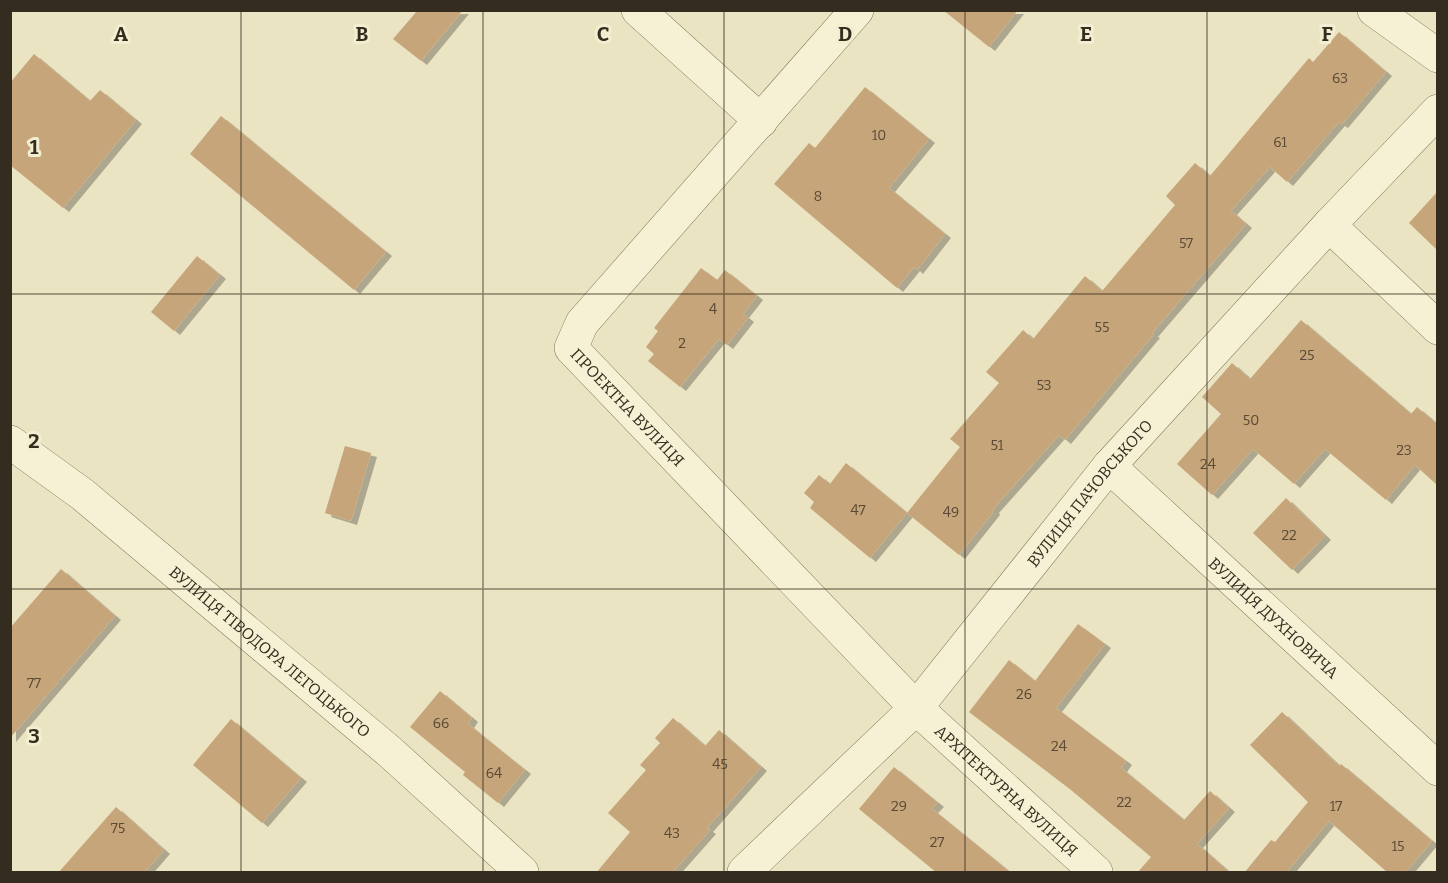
<svg xmlns="http://www.w3.org/2000/svg" width="1448" height="883" font-family="Bitter,serif">
	<defs>
		<filter id="shadow"><feDropShadow dx="6" dy="4" stdDeviation="0" flood-color="#0004"/></filter>
	</defs>
	<rect width="100%" height="100%" fill="#ebe4c2"/>
	<g fill="#c7a57a" filter="url(#shadow)">
		<path d="M 463,10 L 421,61 L 393,39 L 417,11 Z"/>
		<path d="M 943,10 L 1018,10 L 989,47 Z"/>
		<path d="M 1339,32 L 1386,72 L 1342,124 L 1339,122 L 1287,182 L 1270,167 L 1231,211 L 1246,224 L 1152,333 L 1154,334 L 1065,440 L 1059,435 L 993,509 L 994,511 L 959,555 L 907,513 L 960,447 L 950,439 L 999,383 L 986,372 L 1023,330 L 1033,339 L 1085,276 L 1102,291 L 1175,205 L 1166,196 L 1195,163 L 1210,176 L 1309,58 L 1313,62 Z"/>
		<path d="M 34,54 L 90,101 L 100,90 L 136,120 L 63,208 L 10,165 L 10,83 Z"/>
		<path d="M 865,87 L 929,139 L 889,188 L 945,234 L 917,270 L 914,267 L 897,288 L 774,184 L 809,143 L 815,148 Z"/>
		<path d="M 221,116 L 386,252 L 354,290 L 190,154 Z"/>
		<path d="M 1437,192 L 1437,250 L 1409,223 Z"/>
		<path d="M 197,256 L 220,275 L 174,331 L 151,312 Z"/>
		<path d="M 701,268 L 717,280 L 725,270 L 757,296 L 743,314 L 748,318 L 727,345 L 719,339 L 680,387 L 648,361 L 654,354 L 646,347 L 658,331 L 654,328 Z"/>
		<path d="M 1301,320 L 1411,414 L 1417,407 L 1437,424 L 1437,485 L 1415,465 L 1386,500 L 1325,449 L 1294,484 L 1253,449 L 1212,495 L 1177,464 L 1221,414 L 1202,397 L 1232,363 L 1250,379 Z"/>
		<path d="M 345,446 L 371,453 L 351,521 L 325,513 Z"/>
		<path d="M 846,463 L 907,513 L 870,558 L 810,508 L 814,502 L 804,493 L 819,475 L 830,484 Z"/>
		<path d="M 1286,498 L 1325,536 L 1292,570 L 1253,533 Z"/>
		<path d="M 61,569 L 115,616 L 10,738 L 10,628 Z"/>
		<path d="M 1078,624 L 1105,644 L 1056,708 L 1126,761 L 1121,768 L 1184,820 L 1210,791 L 1229,808 L 1197,844 L 1230,873 L 1137,873 L 1151,857 L 1071,790 L 969,712 L 1009,660 L 1035,681 Z"/>
		<path d="M 440,691 L 472,718 L 468,724 L 525,770 L 498,803 L 463,775 L 465,772 L 410,727 Z"/>
		<path d="M 1282,712 L 1339,766 L 1341,764 L 1432,841 L 1405,873 L 1388,873 L 1329,821 L 1286,873 L 1244,873 L 1271,840 L 1275,842 L 1308,802 L 1250,745 Z"/>
		<path d="M 673,718 L 705,746 L 719,730 L 761,767 L 707,828 L 710,830 L 672,873 L 596,873 L 630,832 L 608,813 L 646,770 L 640,765 L 660,743 L 655,738 Z"/>
		<path d="M 231,719 L 301,778 L 262,823 L 193,765 Z"/>
		<path d="M 894,767 L 938,803 L 932,809 L 1011,873 L 937,873 L 859,809 Z"/>
		<path d="M 116,807 L 164,850 L 144,873 L 58,873 Z"/>
	</g>
	<g fill="none" stroke-linecap="round" stroke-linejoin="round">
		<g stroke="#84765b" stroke-width="34">
			<g id="minor">
				<path d="M 638,10 L 761,121"/>
				<path id="s1" d="M 857,10 L 582,323 L 571,348 L 916,708 L 1096,872"/>
				<path d="M 1374,10 L 1438,56"/>
				<path d="M 1329,225 L 1438,328"/>
				<path id="s2" d="M 10,442 L 82,494 L 390,752 L 522,872"/>
				<path id="s3" d="M 1109,466 L 1438,769"/>
				<path id="s4" d="M 744,872 L 916,708 L 1109,466 L 1329,225 L 1438,111"/>
			</g>
		</g>
		<use href="#minor" stroke="#f6f1d5" stroke-width="33"/>
	</g>
	<path fill="none" stroke="#342c1e" stroke-width="1.5" stroke-opacity="0.55" d="M 241,10 L 241,872M 483,10 L 483,872M 724,10 L 724,872M 965,10 L 965,872M 1207,10 L 1207,872M 10,294 L 1438,294M 10,589 L 1438,589"/>
	<g text-anchor="middle" dominant-baseline="central" stroke-width="6" stroke-linejoin="round" paint-order="stroke">
		<g font-size="14" fill="#594a35">
			<text x="1340" y="78">63</text>
			<text x="879" y="135">10</text>
			<text x="1280" y="142">61</text>
			<text x="818" y="196">8</text>
			<text x="1186" y="243">57</text>
			<text x="713" y="309">4</text>
			<text x="1102" y="327">55</text>
			<text x="682" y="343">2</text>
			<text x="1307" y="355">25</text>
			<text x="1044" y="385">53</text>
			<text x="1251" y="420">50</text>
			<text x="997" y="445">51</text>
			<text x="1404" y="450">23</text>
			<text x="1208" y="464">24</text>
			<text x="858" y="510">47</text>
			<text x="951" y="512">49</text>
			<text x="1289" y="535">22</text>
			<text x="34" y="683">77</text>
			<text x="1024" y="694">26</text>
			<text x="441" y="723">66</text>
			<text x="1059" y="746">24</text>
			<text x="720" y="764">45</text>
			<text x="494" y="773">64</text>
			<text x="1124" y="802">22</text>
			<text x="899" y="806">29</text>
			<text x="1336" y="806">17</text>
			<text x="118" y="828">75</text>
			<text x="672" y="833">43</text>
			<text x="937" y="842">27</text>
			<text x="1398" y="846">15</text>
		</g>
		<g font-size="16" fill="#342c1e" stroke="#f3eed1">
			<text stroke="none"><textPath href="#s1" startOffset="526">ПРОЕКТНА ВУЛИЦЯ</textPath></text>
			<text stroke="none"><textPath href="#s4" startOffset="514">ВУЛИЦЯ ПАЧОВСЬКОГО</textPath></text>
			<text stroke="none"><textPath href="#s3" startOffset="224">ВУЛИЦЯ ДУХНОВИЧА</textPath></text>
			<text stroke="none"><textPath href="#s2" startOffset="334">ВУЛИЦЯ ТІВОДОРА ЛЕГОЦЬКОГО</textPath></text>
			<text stroke="none"><textPath href="#s1" startOffset="1065">АРХІТЕКТУРНА ВУЛИЦЯ</textPath></text>
		</g>
	</g>
	<g font-size="20" text-anchor="middle" font-weight="bold" fill="#342c1e" stroke="#f3eed1" stroke-width="6" stroke-linejoin="round" paint-order="stroke">
		<text x="121" y="41">A</text>
		<text x="362" y="41">B</text>
		<text x="603" y="41">C</text>
		<text x="845" y="41">D</text>
		<text x="1086" y="41">E</text>
		<text x="1327" y="41">F</text>
		<text x="34" y="154">1</text>
		<text x="34" y="448">2</text>
		<text x="34" y="743">3</text>
	</g>
	<rect width="1448" height="883" fill="none" stroke="#342c1e" stroke-width="24"/>
</svg>
